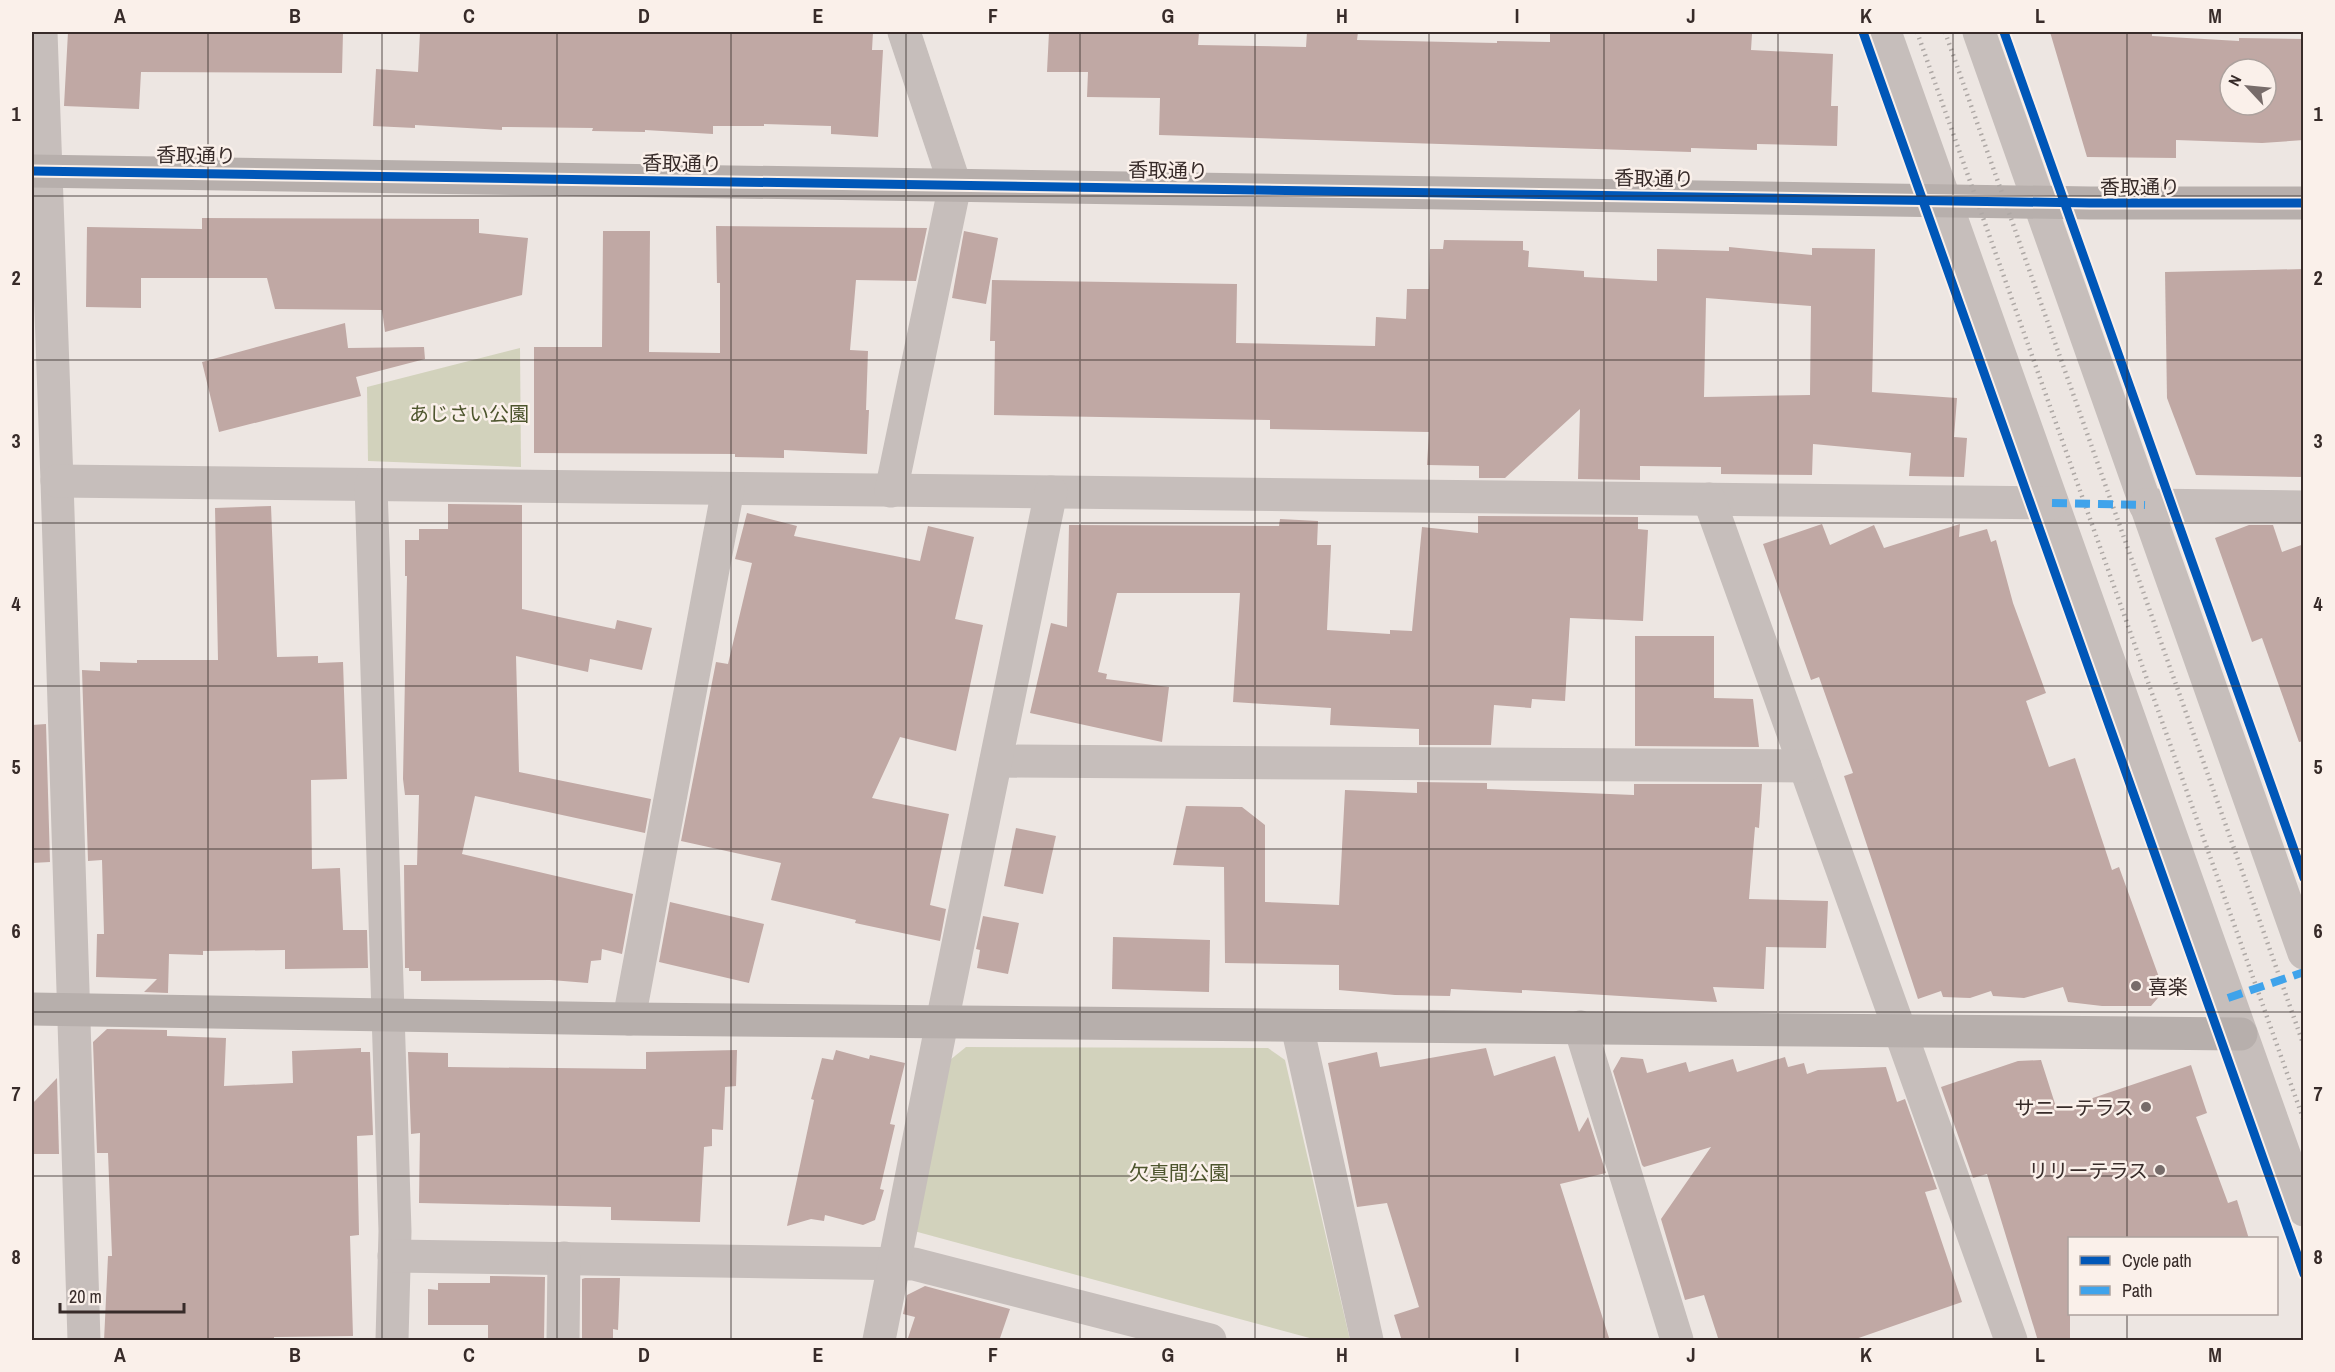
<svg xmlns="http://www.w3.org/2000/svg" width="2335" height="1372" font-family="'Archivo Narrow','Noto Sans JP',sans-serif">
	<rect width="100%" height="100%" fill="#ede6e2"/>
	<g fill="#d2d2bc">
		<path d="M 520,348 L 521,467 L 368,461 L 367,387 Z"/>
		<path d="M 966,1047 L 1268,1048 L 1285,1060 L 1350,1340 L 1317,1340 L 914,1231 L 950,1060 Z"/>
	</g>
	<g fill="#c0a8a4" fill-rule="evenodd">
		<path d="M 68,32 L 343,32 L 342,73 L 141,72 L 139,109 L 64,106 Z"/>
		<path d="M 420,32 L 873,32 L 872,50 L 883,50 L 878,137 L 831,134 L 831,126 L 764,124 L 764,126 L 713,126 L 713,134 L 645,130 L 645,132 L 592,131 L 593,128 L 502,127 L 502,130 L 415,125 L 415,128 L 373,126 L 376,69 L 418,72 Z"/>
		<path d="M 1049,32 L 1199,32 L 1198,45 L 1306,47 L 1307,32 L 1358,32 L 1357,40 L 1497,43 L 1497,41 L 1550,42 L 1550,32 L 1678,32 L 1752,34 L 1751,50 L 1833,54 L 1831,106 L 1838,106 L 1837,146 L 1757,144 L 1757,150 L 1691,148 L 1691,152 L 1159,135 L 1160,98 L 1087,97 L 1088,72 L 1047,72 Z"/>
		<path d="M 2050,32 L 2152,32 L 2152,36 L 2239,41 L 2239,38 L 2304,39 L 2304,140 L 2262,143 L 2176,140 L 2176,158 L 2087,157 ZM 2230,69 L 2266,69 L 2266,105 L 2230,105 Z"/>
		<path d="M 202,218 L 479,219 L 479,233 L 528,238 L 522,295 L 385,332 L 382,310 L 275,309 L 267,278 L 141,278 L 141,308 L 86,307 L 87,227 L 202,229 Z"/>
		<path d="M 716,226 L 927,228 L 916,281 L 856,280 L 850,350 L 868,351 L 866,410 L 869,410 L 867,454 L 784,450 L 784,458 L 735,457 L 735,454 L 534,453 L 534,347 L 602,347 L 603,231 L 650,231 L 649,352 L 720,353 L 720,283 L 717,283 Z"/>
		<path d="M 964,231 L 998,238 L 986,304 L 952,298 Z"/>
		<path d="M 1444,240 L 1523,241 L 1523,250 L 1529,251 L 1528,267 L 1584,271 L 1584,277 L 1657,281 L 1657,249 L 1729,251 L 1729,247 L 1812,255 L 1812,248 L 1875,249 L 1872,392 L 1957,398 L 1954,437 L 1967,438 L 1964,477 L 1909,476 L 1911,453 L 1813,444 L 1812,475 L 1721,474 L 1721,467 L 1640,466 L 1640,480 L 1578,479 L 1580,409 L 1505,478 L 1479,478 L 1479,466 L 1427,465 L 1429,432 L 1270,429 L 1270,420 L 994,415 L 995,341 L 990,341 L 992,280 L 1237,284 L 1236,343 L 1375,346 L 1376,317 L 1406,319 L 1407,289 L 1429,289 L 1430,249 L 1443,249 ZM 1706,298 L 1811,306 L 1810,395 L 1704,397 Z"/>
		<path d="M 2304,269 L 2304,477 L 2196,475 L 2167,398 L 2165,272 Z"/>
		<path d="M 345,323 L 348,348 L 424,347 L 425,359 L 356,377 L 361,396 L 219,432 L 202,362 Z"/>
		<path d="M 448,504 L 522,505 L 522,609 L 615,629 L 617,620 L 652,628 L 642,670 L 590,659 L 588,672 L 516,656 L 519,772 L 651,799 L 645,833 L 475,796 L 462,854 L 633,894 L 622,954 L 602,949 L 601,960 L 591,961 L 588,983 L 551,980 L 421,981 L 421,971 L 409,971 L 409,968 L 405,968 L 404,865 L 417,865 L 419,795 L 405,795 L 403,779 L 407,576 L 405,576 L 405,540 L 419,540 L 419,529 L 448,529 Z"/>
		<path d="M 271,506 L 277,657 L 318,656 L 318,663 L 343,662 L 347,779 L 311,780 L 312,869 L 340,868 L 343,930 L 367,930 L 368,968 L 285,969 L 285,950 L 203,951 L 203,955 L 169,954 L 168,993 L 144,992 L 157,979 L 96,977 L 97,934 L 104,934 L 102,860 L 88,861 L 82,670 L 100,671 L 100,662 L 137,663 L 137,660 L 218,660 L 215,508 Z"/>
		<path d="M 747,513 L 797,526 L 794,536 L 920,561 L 928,526 L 974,537 L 955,619 L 983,625 L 956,751 L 900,737 L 872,798 L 949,814 L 930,905 L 946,909 L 940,941 L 855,923 L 856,920 L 771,900 L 781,863 L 681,841 L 716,662 L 728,664 L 752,563 L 735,559 Z"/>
		<path d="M 1478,516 L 1638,517 L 1638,529 L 1648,530 L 1643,621 L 1570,618 L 1565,701 L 1532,699 L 1531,708 L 1494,705 L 1491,745 L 1419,745 L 1419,729 L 1330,725 L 1331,708 L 1233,702 L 1240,593 L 1117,593 L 1098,672 L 1107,674 L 1106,679 L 1169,687 L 1162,742 L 1030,713 L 1051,623 L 1067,627 L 1069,525 L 1279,526 L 1280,519 L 1318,521 L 1317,545 L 1331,545 L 1327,630 L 1390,634 L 1390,630 L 1412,631 L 1422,527 L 1478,533 Z"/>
		<path d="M 1822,524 L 1830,545 L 1874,525 L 1884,548 L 1960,524 L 1959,537 L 1987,529 L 1991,542 L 1996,540 L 2013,603 L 2046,693 L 2026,701 L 2049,767 L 2075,758 L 2112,870 L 2119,867 L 2164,991 L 2151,1006 L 2102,1006 L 2068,1002 L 2063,987 L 2024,998 L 1993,996 L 1991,991 L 1970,998 L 1943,997 L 1941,991 L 1918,999 L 1844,776 L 1853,773 L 1819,677 L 1811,680 L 1763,544 Z"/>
		<path d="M 2249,525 L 2273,525 L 2282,552 L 2304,544 L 2304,741 L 2299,742 L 2262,638 L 2252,642 L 2215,538 Z"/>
		<path d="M 1635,636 L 1714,636 L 1714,698 L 1753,699 L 1759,747 L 1635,746 Z"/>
		<path d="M 46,724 L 50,862 L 32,863 L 32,725 Z"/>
		<path d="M 1417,782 L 1487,783 L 1487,789 L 1634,795 L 1634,784 L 1762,784 L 1759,828 L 1755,827 L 1749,899 L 1828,901 L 1826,948 L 1766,947 L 1764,989 L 1713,987 L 1717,1002 L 1522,990 L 1522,993 L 1451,989 L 1450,996 L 1395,995 L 1339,990 L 1339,965 L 1225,963 L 1224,867 L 1173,865 L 1186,806 L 1242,807 L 1265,825 L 1265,902 L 1339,905 L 1345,790 L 1417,793 Z"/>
		<path d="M 1016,828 L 1056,836 L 1043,894 L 1004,886 Z"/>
		<path d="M 670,902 L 764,924 L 749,983 L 659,962 Z"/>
		<path d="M 983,916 L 1019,923 L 1008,974 L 977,968 L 980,950 L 976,949 Z"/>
		<path d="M 1113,937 L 1210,940 L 1209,992 L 1112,989 Z"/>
		<path d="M 107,1029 L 167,1030 L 167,1036 L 226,1038 L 224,1086 L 293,1083 L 292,1051 L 361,1048 L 361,1052 L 370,1052 L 373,1135 L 357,1136 L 359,1235 L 350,1236 L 353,1336 L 274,1337 L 274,1341 L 104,1341 L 108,1256 L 112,1256 L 108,1153 L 97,1153 L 93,1042 Z"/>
		<path d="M 1486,1048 L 1494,1076 L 1555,1056 L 1579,1132 L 1588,1117 L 1606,1173 L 1560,1184 L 1610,1341 L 1402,1341 L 1394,1315 L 1419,1307 L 1387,1203 L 1357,1207 L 1328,1063 L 1377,1052 L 1380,1067 Z"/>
		<path d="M 737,1050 L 736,1086 L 725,1087 L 723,1130 L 712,1129 L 712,1146 L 704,1147 L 700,1222 L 611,1220 L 611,1207 L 419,1203 L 420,1133 L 411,1134 L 408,1052 L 448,1053 L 448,1067 L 646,1069 L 646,1052 Z"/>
		<path d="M 836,1050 L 869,1059 L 870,1055 L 905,1063 L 890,1124 L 895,1125 L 880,1189 L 884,1190 L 875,1220 L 863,1225 L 825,1215 L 824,1221 L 811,1219 L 787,1226 L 814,1100 L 811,1099 L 822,1058 L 833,1060 Z"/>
		<path d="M 1621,1057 L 1643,1059 L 1647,1073 L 1686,1062 L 1689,1072 L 1733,1059 L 1737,1072 L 1785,1057 L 1788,1067 L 1804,1063 L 1807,1074 L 1818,1070 L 1886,1067 L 1897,1102 L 1905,1099 L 1937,1189 L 1925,1192 L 1962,1302 L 1850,1341 L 1719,1341 L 1704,1295 L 1685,1300 L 1661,1219 L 1711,1147 L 1644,1167 L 1642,1165 L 1613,1071 Z"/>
		<path d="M 2041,1060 L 2057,1110 L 2191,1065 L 2207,1113 L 2196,1117 L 2228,1203 L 2237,1200 L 2249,1239 L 2070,1239 L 2070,1341 L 2038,1341 L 1987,1174 L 1973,1178 L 1941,1087 L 2018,1061 Z"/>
		<path d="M 57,1078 L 59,1154 L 32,1154 L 32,1104 Z"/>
		<path d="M 490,1276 L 545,1277 L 544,1341 L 488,1341 L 488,1325 L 428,1325 L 428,1289 L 438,1290 L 438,1283 L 490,1283 Z"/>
		<path d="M 585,1278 L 620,1278 L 618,1330 L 613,1329 L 613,1341 L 582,1341 L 582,1279 Z"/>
		<path d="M 925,1286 L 1010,1309 L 999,1341 L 907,1341 L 915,1317 L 903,1314 L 907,1295 Z"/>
	</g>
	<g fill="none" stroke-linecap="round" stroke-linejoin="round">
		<g stroke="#c6bebb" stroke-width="33">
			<path d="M 41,32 L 57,481 L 84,1340"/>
			<path d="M 1885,32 L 2304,1210"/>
			<path d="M 1979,32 L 2304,953"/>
			<path d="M 57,481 L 2052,503"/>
			<path d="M 371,485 L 395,1231 L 392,1340"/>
			<path d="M 891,491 L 955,185 L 904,32"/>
			<path d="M 1709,499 L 2011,1340"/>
			<path d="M 2145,505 L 2304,507"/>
			<path d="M 996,761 L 1805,766"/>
			<path d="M 629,1019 L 728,489"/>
			<path d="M 1297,1026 L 1367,1340"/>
			<path d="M 1580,1027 L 1677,1340"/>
			<path d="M 394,1256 L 914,1264 L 1210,1340"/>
			<path d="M 563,1340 L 564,1258"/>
			<path d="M 879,1340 L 942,1022 L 1051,492"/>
		</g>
		<g stroke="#b7afac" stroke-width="33">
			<path d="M 32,171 L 2090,203 L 2304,203"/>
			<path d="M 32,1009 L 629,1019 L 2241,1034"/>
		</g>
		<g stroke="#aea8a5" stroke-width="4.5" stroke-dasharray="1.5 4.5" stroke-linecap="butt">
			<path d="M 1917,32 L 2304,1121"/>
			<path d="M 1945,32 L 2304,1046"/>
		</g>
		<g stroke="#3fa3eb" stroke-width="8" stroke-dasharray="15 8" stroke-linecap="butt">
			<path d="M 2052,503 L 2145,505"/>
			<path d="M 2228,998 L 2304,972"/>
		</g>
		<g stroke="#faf0ea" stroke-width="13">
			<g id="cycleway">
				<path d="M 1863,32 L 2304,1274"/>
				<path d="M 2004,32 L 2304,878"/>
				<path d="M 32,171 L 2090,203 L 2304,203"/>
			</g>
		</g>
		<use href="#cycleway" stroke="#0057b8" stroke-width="9"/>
	</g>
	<path fill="none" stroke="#372b29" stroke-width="1.5" stroke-opacity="0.55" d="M 208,32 L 208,1340M 382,32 L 382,1340M 557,32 L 557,1340M 731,32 L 731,1340M 906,32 L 906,1340M 1080,32 L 1080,1340M 1255,32 L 1255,1340M 1429,32 L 1429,1340M 1604,32 L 1604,1340M 1778,32 L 1778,1340M 1953,32 L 1953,1340M 2127,32 L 2127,1238M 32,196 L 2304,196M 32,360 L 2304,360M 32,523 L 2304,523M 32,686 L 2304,686M 32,849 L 2304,849M 32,1012 L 2304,1012M 32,1176 L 2304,1176M 2127,1314 L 2127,1340"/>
	<g fill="#776c6a" stroke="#faf0ea" stroke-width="2">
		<circle cx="2136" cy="986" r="6"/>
		<circle cx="2146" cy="1107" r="6"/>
		<circle cx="2160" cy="1170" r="6"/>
	</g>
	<g text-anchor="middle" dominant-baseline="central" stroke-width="5" stroke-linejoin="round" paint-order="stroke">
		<g font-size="20" fill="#372b29" stroke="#faf0ea">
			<text transform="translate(196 155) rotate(1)">香取通り</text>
			<text transform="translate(682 163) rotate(1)">香取通り</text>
			<text transform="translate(1168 170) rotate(1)">香取通り</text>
			<text transform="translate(1654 178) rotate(1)">香取通り</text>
			<text x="2140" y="186">香取通り</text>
		</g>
		<g font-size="20" fill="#4d552d" stroke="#faf0ea">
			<text x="469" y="413">あじさい公園</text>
			<text x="1179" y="1172">欠真間公園</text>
		</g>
		<g font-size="20" fill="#372b29" stroke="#faf0ea" text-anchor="end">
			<text x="2148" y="986" text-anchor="start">喜楽</text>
			<text x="2134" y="1107">サニーテラス</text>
			<text x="2148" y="1170">リリーテラス</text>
		</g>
	</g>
	<rect width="2335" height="1372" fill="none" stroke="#faf0ea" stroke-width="66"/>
	<rect x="2068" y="1237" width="210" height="78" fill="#faf0ea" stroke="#aca19d" stroke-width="1.5"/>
	<rect x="2080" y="1256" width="30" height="9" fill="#0057b8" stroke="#aca19d" stroke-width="1.5"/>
	<text x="2122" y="1267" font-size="18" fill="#372b29">Cycle path</text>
	<rect x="2080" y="1286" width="30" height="9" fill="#3fa3eb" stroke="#aca19d" stroke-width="1.5"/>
	<text x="2122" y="1297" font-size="18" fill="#372b29">Path</text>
	<g transform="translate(2248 87) rotate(296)"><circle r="28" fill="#faf0ea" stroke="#aca19d" stroke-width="1.5"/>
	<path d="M0-4.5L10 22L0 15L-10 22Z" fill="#776c6a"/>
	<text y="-9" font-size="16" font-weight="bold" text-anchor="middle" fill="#372b29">N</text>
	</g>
	<path d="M60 1303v9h124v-9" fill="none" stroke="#372b29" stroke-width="3"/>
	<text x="69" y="1303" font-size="18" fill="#372b29" stroke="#faf0ea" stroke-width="4.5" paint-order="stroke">20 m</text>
	<rect x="33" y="33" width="2269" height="1306" fill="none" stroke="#372b29" stroke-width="2"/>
	<g font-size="20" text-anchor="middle" font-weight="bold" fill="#372b29">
		<text x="120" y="23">A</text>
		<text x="295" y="23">B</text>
		<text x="469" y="23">C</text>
		<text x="644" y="23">D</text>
		<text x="818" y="23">E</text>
		<text x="993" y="23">F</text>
		<text x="1168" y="23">G</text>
		<text x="1342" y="23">H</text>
		<text x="1517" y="23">I</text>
		<text x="1691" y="23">J</text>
		<text x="1866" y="23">K</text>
		<text x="2040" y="23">L</text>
		<text x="2215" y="23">M</text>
		<text x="16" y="121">1</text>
		<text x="2318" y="121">1</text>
		<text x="16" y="285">2</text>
		<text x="2318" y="285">2</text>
		<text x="16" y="448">3</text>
		<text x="2318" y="448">3</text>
		<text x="16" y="611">4</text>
		<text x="2318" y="611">4</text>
		<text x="16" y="774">5</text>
		<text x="2318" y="774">5</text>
		<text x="16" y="938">6</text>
		<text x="2318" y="938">6</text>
		<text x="16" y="1101">7</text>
		<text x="2318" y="1101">7</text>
		<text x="16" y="1264">8</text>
		<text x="2318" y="1264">8</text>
		<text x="120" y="1362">A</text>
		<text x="295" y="1362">B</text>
		<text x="469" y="1362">C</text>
		<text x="644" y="1362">D</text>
		<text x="818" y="1362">E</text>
		<text x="993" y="1362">F</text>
		<text x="1168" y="1362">G</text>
		<text x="1342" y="1362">H</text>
		<text x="1517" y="1362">I</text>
		<text x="1691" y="1362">J</text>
		<text x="1866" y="1362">K</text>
		<text x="2040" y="1362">L</text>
		<text x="2215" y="1362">M</text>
	</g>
</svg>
